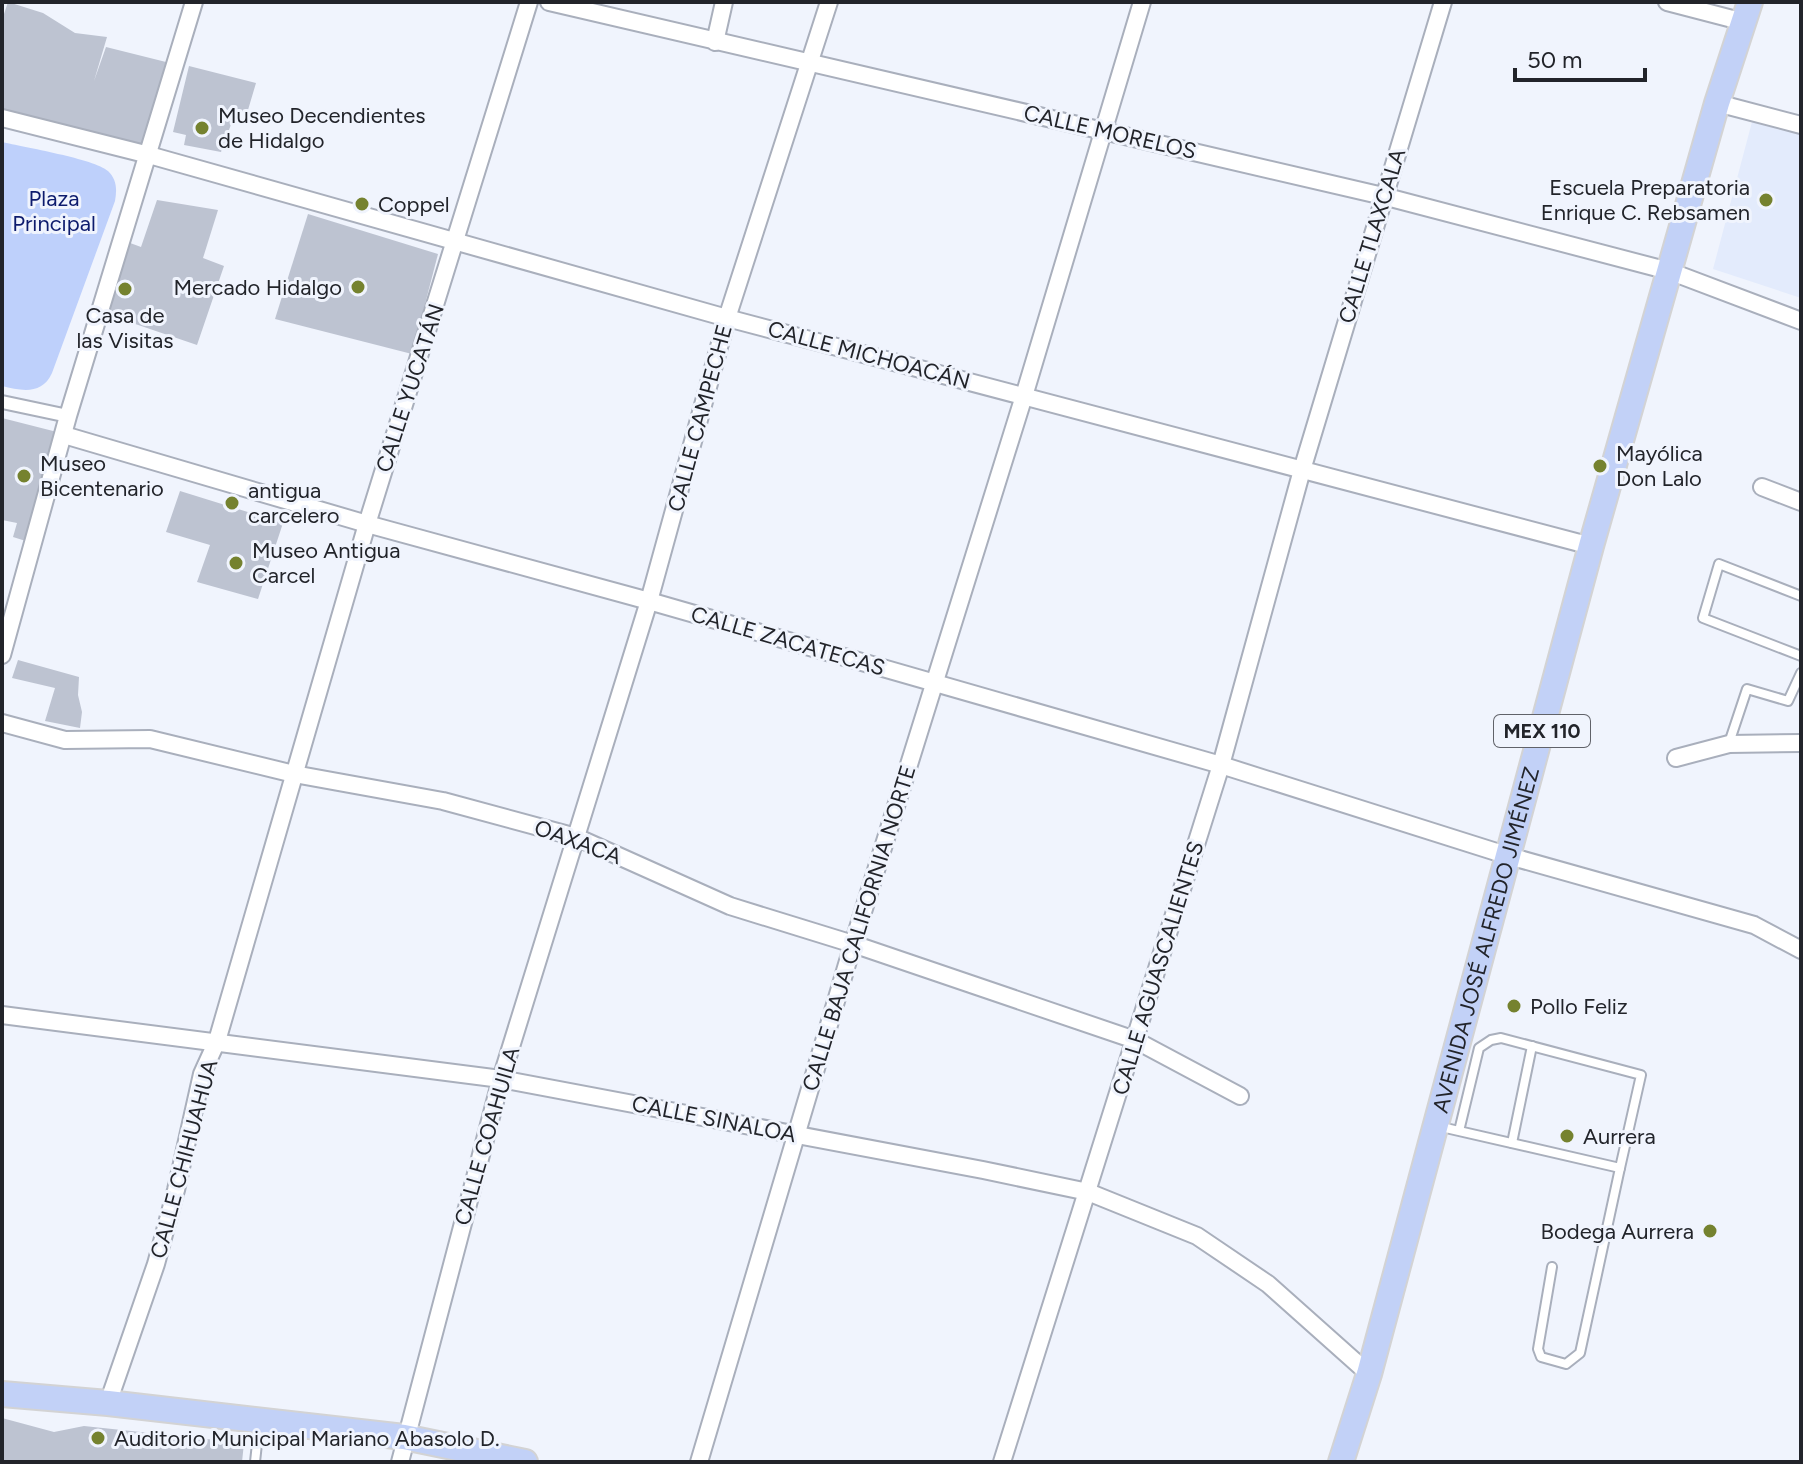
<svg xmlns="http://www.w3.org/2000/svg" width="1803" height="1464" font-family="Figtree,sans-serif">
	<rect width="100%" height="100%" fill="#f0f4fd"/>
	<path fill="#e3ebfc" d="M 1753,118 L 1801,131 L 1801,298 L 1713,269 Z"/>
	<path fill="#bed0fb" d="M 2,142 C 23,147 95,159 108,171 C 117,180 117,189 115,201 L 52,373 C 42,395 22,391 2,386 Z"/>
	<g fill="#bdc3d1">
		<path d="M 8,2 L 43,13 L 75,33 L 107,37 L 94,81 L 106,47 L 166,62 L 142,148 L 2,112 L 2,20 Z"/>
		<path d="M 189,66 L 256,83 L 245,120 L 233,119 L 221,152 L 184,145 L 186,135 L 173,132 Z"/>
		<path d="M 157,200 L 218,210 L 203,258 L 224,266 L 197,345 L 100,312 L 122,240 L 141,247 Z"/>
		<path d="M 308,214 L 438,254 L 412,354 L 275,319 Z"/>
		<path d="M 2,418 L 57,432 L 29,542 L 13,537 L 17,523 L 2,520 Z"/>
		<path d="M 180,491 L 283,523 L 258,599 L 197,582 L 210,545 L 166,532 Z"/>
		<path d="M 18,660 L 79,677 L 78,695 L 82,712 L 80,728 L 45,721 L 55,688 L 12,678 Z"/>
		<path d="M 2,1418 L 54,1432 L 84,1426 L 244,1443 L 242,1462 L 2,1462 Z"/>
	</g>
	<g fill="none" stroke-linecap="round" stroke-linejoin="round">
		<g stroke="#a9afbc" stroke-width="12">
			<g id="service">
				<path d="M 1801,596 L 1719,564 L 1703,618 L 1801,656"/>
				<path d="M 1729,743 L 1747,689 L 1788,701 L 1801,673"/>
				<path d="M 1437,1126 L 1620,1168 L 1641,1075 L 1501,1038 L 1491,1040 L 1479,1048 L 1459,1131"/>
				<path d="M 1512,1143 L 1532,1046"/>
				<path d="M 1552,1267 L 1538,1349 L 1541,1357 L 1566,1364 L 1580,1353 L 1620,1168"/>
				<path d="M 255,1462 L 259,1425"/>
			</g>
		</g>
		<g stroke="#a9afbc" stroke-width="16">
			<path id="pedestrian" d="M 2,402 L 68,416"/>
		</g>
		<g stroke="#a9afbc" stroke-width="20">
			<g id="minor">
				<path d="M 549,2 L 1383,196 L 1669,271 L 1801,321"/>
				<path d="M 1667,2 L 1744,22"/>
				<path d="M 715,42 L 724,2"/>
				<path d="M 1717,103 L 1801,125"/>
				<path d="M 2,118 L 149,155 L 727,318 L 1591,546"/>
				<path d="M 64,435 L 367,524 L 649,601 L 1221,765 L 1509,856 L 1754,925 L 1801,950"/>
				<path d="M 1762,487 L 1801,502"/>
				<path d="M 2,655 L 68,416 L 194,2"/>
				<path d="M 2,723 L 65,740 L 150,739 L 294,774 L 443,801 L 576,837 L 730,906 L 853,944 L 1135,1040 L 1240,1096"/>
				<path d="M 1676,758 L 1729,744 L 1801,743"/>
				<path d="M 2,1015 L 501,1079 L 983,1170 L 1088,1192 L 1197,1236 L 1268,1284 L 1369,1374"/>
				<path d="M 108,1403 L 156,1264 L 176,1190 L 202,1074 L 217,1041 L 367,524 L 529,2"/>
				<path d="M 400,1462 L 501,1079 L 649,601 L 727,318 L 829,2"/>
				<path d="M 699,1462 L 853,944 L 1024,396 L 1142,2"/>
				<path d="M 1002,1462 L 1221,765 L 1302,470 L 1443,2"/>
			</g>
		</g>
		<g stroke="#d3d3d4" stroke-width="28">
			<g id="primary">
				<path d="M 2,1394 L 108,1403 L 404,1437 L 525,1462"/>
				<path id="s1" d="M 1341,1462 L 1369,1374 L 1591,546 L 1717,103 L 1750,2"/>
			</g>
		</g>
		<use href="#service" stroke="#fff" stroke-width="8"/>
		<use href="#pedestrian" stroke="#fff" stroke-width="12"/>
		<use href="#minor" stroke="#fff" stroke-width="16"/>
		<use href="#primary" stroke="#c2d1f7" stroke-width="24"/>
	</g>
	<g fill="#75822f" stroke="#f0f4fd" stroke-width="3">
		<circle cx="202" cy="128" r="8"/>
		<circle cx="1766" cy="200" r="8"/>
		<circle cx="362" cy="204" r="8"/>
		<circle cx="358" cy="287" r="8"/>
		<circle cx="125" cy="289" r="8"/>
		<circle cx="1600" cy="466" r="8"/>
		<circle cx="24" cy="476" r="8"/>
		<circle cx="232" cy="503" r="8"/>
		<circle cx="236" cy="563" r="8"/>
		<circle cx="1514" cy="1006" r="8"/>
		<circle cx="1567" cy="1136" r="8"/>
		<circle cx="1710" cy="1231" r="8"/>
		<circle cx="98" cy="1438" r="8"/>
	</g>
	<g text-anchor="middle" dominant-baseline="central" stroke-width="6" stroke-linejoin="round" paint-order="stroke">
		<rect fill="#f0f4fd" stroke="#606269" stroke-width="2" x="1494" y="715" width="96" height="32" rx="6"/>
		<g font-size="20" font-weight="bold" fill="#22242a">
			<text x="1542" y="731">MEX 110</text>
		</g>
		<g font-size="22" fill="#22242a" stroke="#f0f4fd" text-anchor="start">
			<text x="218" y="115">Museo Decendientes<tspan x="218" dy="25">de Hidalgo</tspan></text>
			<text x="1750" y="187" text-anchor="end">Escuela Preparatoria<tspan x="1750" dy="25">Enrique C. Rebsamen</tspan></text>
			<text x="378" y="204">Coppel</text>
			<text x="342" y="287" text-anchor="end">Mercado Hidalgo</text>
			<text x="125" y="315" text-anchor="middle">Casa de<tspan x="125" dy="25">las Visitas</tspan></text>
			<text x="1616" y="453">Mayólica<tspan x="1616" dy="25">Don Lalo</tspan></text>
			<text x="40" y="463">Museo<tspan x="40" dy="25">Bicentenario</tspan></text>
			<text x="248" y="490">antigua<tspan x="248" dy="25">carcelero</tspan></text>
			<text x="252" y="550">Museo Antigua<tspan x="252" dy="25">Carcel</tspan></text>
			<text x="1530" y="1006">Pollo Feliz</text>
			<text x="1583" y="1136">Aurrera</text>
			<text x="1694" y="1231" text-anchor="end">Bodega Aurrera</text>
			<text x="114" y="1438">Auditorio Municipal Mariano Abasolo D.</text>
		</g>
		<g font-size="22" fill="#22242a" stroke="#f0f4fd">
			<text transform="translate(1110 132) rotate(13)">CALLE MORELOS</text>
			<text transform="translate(1372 236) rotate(-73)">CALLE TLAXCALA</text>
			<text transform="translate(869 355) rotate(15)">CALLE MICHOACÁN</text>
			<text transform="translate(410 388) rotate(-72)">CALLE YUCATÁN</text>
			<text transform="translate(700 418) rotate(-75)">CALLE CAMPECHE</text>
			<text transform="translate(788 641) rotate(16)">CALLE ZACATECAS</text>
			<text transform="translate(578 842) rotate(20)">OAXACA</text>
			<text transform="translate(859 928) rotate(-73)">CALLE BAJA CALIFORNIA NORTE</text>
			<text stroke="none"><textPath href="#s1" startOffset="542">AVENIDA JOSÉ ALFREDO JIMÉNEZ</textPath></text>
			<text transform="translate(1158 968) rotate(-73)">CALLE AGUASCALIENTES</text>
			<text transform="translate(714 1119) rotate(11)">CALLE SINALOA</text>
			<text transform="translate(487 1136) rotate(-74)">CALLE COAHUILA</text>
			<text transform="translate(184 1159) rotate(-75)">CALLE CHIHUAHUA</text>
		</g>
		<g font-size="22" fill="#0d1b6d" stroke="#f0f4fd">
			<text x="54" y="198">Plaza<tspan x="54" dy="25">Principal</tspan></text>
		</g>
	</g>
	<rect width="1803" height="1464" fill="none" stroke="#22242a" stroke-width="8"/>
	<path d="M1515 68v12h130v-12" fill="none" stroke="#22242a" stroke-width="4"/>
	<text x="1527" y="68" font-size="24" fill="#22242a" stroke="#f0f4fd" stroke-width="6" paint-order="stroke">50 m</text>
</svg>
